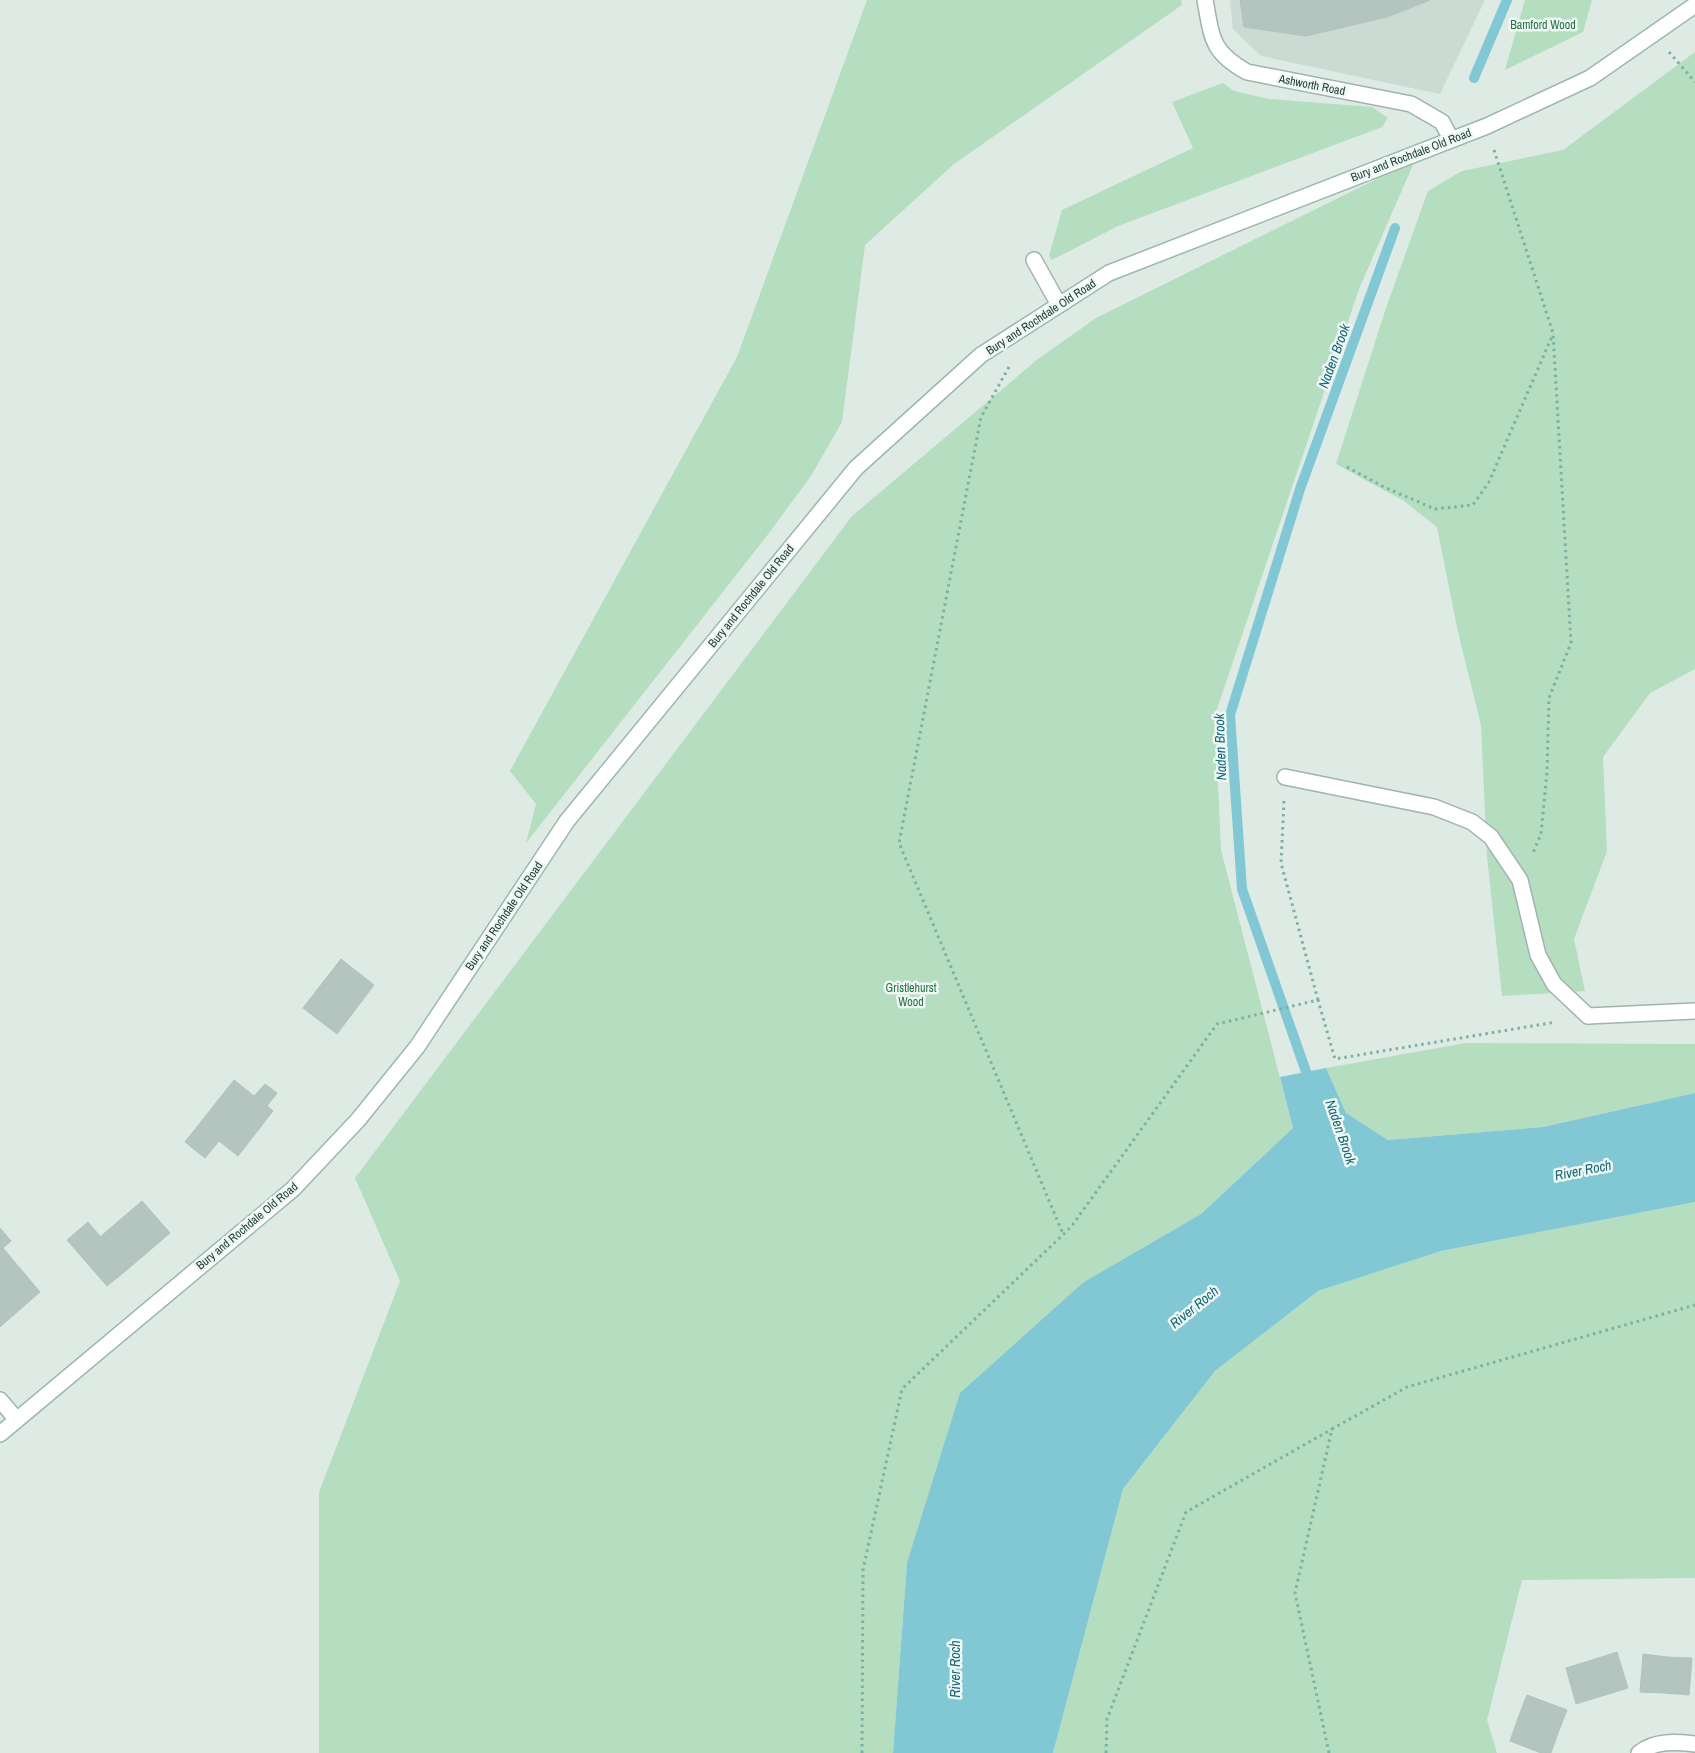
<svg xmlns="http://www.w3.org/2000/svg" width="1695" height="1753" font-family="'Archivo Narrow',sans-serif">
	<rect width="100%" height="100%" fill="#deebe5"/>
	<path fill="#ccdad4" d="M 1230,0 L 1485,0 L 1440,94 L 1261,56 L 1233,29 Z"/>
	<g fill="#b5ddc0">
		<path d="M 867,0 L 1181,0 L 1182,5 L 954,164 L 865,245 L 842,422 L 811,476 L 766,537 L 526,843 L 536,804 L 510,771 L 737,357 Z"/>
		<path d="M 1525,0 L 1592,0 L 1583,32 L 1505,70 Z"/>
		<path d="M 1695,52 L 1695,669 L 1650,693 L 1603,757 L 1607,851 L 1574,939 L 1585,991 L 1502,996 L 1487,857 L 1481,725 L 1458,632 L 1437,527 L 1404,501 L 1336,464 L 1386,308 L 1428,191 L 1462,171 L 1563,150 Z"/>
		<path d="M 1223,83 L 1234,91 L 1269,99 L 1372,107 L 1388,118 L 1382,127 L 1118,226 L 1052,260 L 1049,256 L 1062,210 L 1193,148 L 1172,102 Z"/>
		<path d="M 1415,160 L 1359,289 L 1215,715 L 1221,850 L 1293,1128 L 1201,1214 L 1084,1282 L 907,1563 L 893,1753 L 319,1753 L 319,1492 L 400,1281 L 355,1178 L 852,516 L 1038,359 L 1096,318 Z"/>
		<path d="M 1466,1043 L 1695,1044 L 1695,1093 L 1543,1127 L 1388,1140 L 1346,1113 L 1326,1068 Z"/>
		<path d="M 1695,1202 L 1695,1578 L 1522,1580 L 1487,1720 L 1497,1753 L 1053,1753 L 1123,1489 L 1215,1371 L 1318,1291 L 1441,1251 Z"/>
	</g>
	<path fill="#82c7d4" d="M 1326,1068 L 1346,1113 L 1388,1140 L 1543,1127 L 1695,1093 L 1695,1202 L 1441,1251 L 1318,1291 L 1215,1371 L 1123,1489 L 1053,1753 L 893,1753 L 907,1563 L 960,1393 L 1084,1282 L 1201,1214 L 1293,1128 L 1280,1077 Z"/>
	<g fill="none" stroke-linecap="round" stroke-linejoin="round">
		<g stroke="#82c7d4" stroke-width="10">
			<path d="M 1474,78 L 1507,0"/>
			<path d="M 1310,1083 L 1242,889 L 1230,715 L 1300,489 L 1395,228"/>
		</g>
	</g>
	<g fill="#b3c5be" stroke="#b0c4bc">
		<path d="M 1240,0 L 1430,0 L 1387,17 L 1306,36 L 1244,27 Z"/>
		<path d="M 341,959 L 374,985 L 337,1034 L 303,1008 Z"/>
		<path d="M 234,1080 L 254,1096 L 265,1084 L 277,1093 L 267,1106 L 273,1111 L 238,1156 L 219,1141 L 205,1158 L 185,1142 Z"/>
		<path d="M 142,1201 L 170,1233 L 149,1251 L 121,1219 Z"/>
		<path d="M 121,1219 L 149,1251 L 128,1269 L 100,1237 Z"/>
		<path d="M 88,1222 L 128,1269 L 107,1286 L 67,1240 Z"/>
		<path d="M 0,1228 L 11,1241 L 3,1248 L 40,1292 L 0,1327 Z"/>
		<path d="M 1617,1652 L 1628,1688 L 1602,1696 L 1592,1660 Z"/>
		<path d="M 1643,1654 L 1667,1657 L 1664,1693 L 1640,1692 Z"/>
		<path d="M 1667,1657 L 1692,1658 L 1689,1695 L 1664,1693 Z"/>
		<path d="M 1592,1660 L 1602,1696 L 1576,1704 L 1566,1668 Z"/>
		<path d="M 1527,1695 L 1567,1710 L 1558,1733 L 1518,1718 Z"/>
		<path d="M 1518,1718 L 1558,1733 L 1551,1753 L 1541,1753 L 1510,1741 Z"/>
	</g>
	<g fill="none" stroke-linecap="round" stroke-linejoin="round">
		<g stroke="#a1b3ac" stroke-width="18">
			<g id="service">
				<path d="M 1034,260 L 1059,305"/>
				<path d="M 1285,777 L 1434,807 L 1472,822 L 1491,837 L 1520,880 L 1538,955 L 1554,984 L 1588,1016"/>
				<path d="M 0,1400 L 17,1420"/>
			</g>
		</g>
		<g stroke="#a1b3ac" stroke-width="18">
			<g id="minor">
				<path d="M 1588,1016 L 1695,1011"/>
				<path d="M 1639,1753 C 1655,1740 1676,1742 1695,1744"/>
			</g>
		</g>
		<g stroke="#a1b3ac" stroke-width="18">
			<path id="tertiary" d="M 1205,0 C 1212,38 1211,52 1247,72 L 1411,104 L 1442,122 L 1451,139"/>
		</g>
		<g stroke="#9cb7ad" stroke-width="18">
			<path id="secondary" d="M 0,1434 L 293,1189 L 358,1120 L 417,1047 L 567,821 L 856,468 L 981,355 L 1109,273 L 1487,126 L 1590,78 L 1695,5"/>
		</g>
		<g stroke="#7cb0a0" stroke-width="3" stroke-dasharray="2.5 4" stroke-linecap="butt">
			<path d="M 1669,52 L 1695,82"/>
			<path d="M 1494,150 L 1553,333 L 1571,643 L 1549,698 L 1547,772 L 1541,834 L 1532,855"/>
			<path d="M 1009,367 L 981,417 L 899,843 L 1063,1234"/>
			<path d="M 1347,467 L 1384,487 L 1435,509 L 1473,505 L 1489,482 L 1553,334"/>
			<path d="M 1284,801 L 1281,863 L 1318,1000"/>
			<path d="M 862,1753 L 863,1570 L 902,1389 L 1071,1227 L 1217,1024 L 1318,1000 L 1335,1059 L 1556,1022"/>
			<path d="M 1106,1753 L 1107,1719 L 1186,1512 L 1332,1429"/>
			<path d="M 1329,1753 L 1295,1593 L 1332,1429 L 1407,1387 L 1695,1305"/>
		</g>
		<use href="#service" stroke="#fff" stroke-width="15"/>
		<use href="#minor" stroke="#fff" stroke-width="15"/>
		<use href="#tertiary" stroke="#fff" stroke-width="15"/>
		<use href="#secondary" stroke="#fff" stroke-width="15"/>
	</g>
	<g text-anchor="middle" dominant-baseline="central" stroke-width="5" stroke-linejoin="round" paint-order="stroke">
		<g font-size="12" fill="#277445" stroke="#eef7f3">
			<text x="1543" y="25">Bamford Wood</text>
			<text x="911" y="988">Gristlehurst<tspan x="911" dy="14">Wood</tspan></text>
		</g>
		<g font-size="12" fill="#1e3b33" stroke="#eef7f3">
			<text transform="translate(1312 85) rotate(11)">Ashworth Road</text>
			<text transform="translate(1411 155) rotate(-21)">Bury and Rochdale Old Road</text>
			<text transform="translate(1041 317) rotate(-33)">Bury and Rochdale Old Road</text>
			<text transform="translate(751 596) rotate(-51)">Bury and Rochdale Old Road</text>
			<text transform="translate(504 916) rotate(-56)">Bury and Rochdale Old Road</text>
			<text transform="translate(247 1226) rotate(-40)">Bury and Rochdale Old Road</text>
		</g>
		<g font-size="14" font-style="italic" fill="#16697a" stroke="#eef7f3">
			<text transform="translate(1334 356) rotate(-70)">Naden Brook</text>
			<text transform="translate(1220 747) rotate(-92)">Naden Brook</text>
			<text transform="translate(1341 1132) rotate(71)">Naden Brook</text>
			<text transform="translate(1583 1170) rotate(-11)">River Roch</text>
			<text transform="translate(1194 1307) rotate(-39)">River Roch</text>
			<text transform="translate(955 1669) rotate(-90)">River Roch</text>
		</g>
	</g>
</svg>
